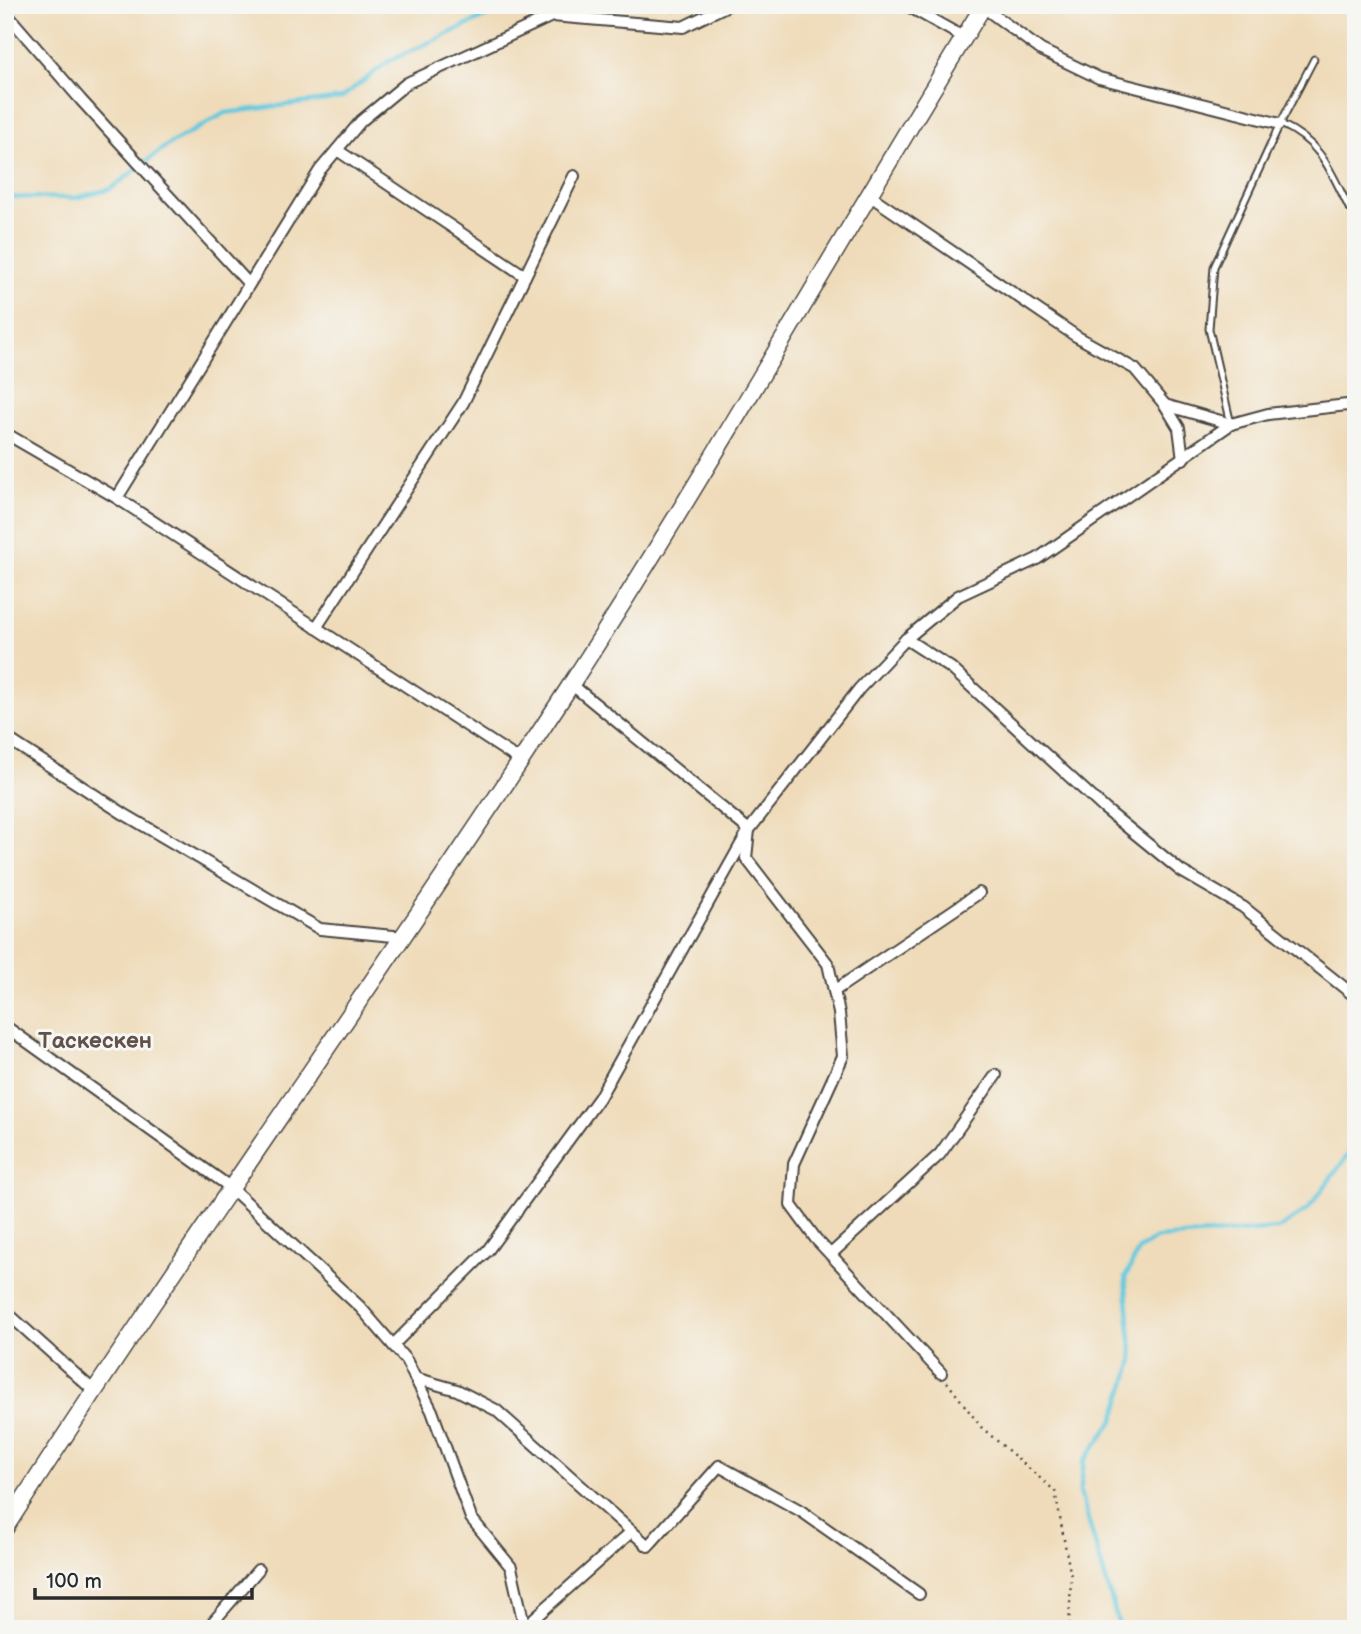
<svg xmlns="http://www.w3.org/2000/svg" width="1361" height="1634" font-family="'Balsamiq Sans',sans-serif">
	<rect width="100%" height="100%" fill="#f6f6f2"/>
	<filter id="ink" filterUnits="userSpaceOnUse"><feTurbulence type="fractalNoise" baseFrequency=".0143" numOctaves="2"/><feDisplacementMap in="SourceGraphic" scale="14" xChannelSelector="R" yChannelSelector="G"/><feConvolveMatrix kernelMatrix="1 2 1 2 8 2 1 2 1" color-interpolation-filters="sRGB"/></filter>
	<filter id="wash" filterUnits="userSpaceOnUse"><feTurbulence type="fractalNoise" baseFrequency=".00686" numOctaves="4" result="noise"/><feDisplacementMap in="SourceGraphic" scale="28" xChannelSelector="R" yChannelSelector="G"/><feGaussianBlur stdDeviation="1.57" result="paint"/><feColorMatrix in="noise" values="0 0 0 0 0 0 0 0 0 0 0 0 0 0 0 0 0 1.4 0 .05"/><feComposite in="paint" operator="in"/></filter>
	<g filter="url(#wash)">
		<rect width="100%" height="100%" fill="#efdbb9"/>
		<g fill="none" stroke-linecap="round" stroke-linejoin="round">
			<g stroke="#60c8dd" stroke-width="4.5">
				<path d="M 670,5 L 671,5"/>
				<path d="M 5,197 L 75,198 L 111,189 L 166,146 L 225,113 L 341,98 L 389,61 L 511,5"/>
				<path d="M 1120,1629 L 1080,1492 L 1084,1461 L 1114,1420 L 1133,1361 L 1125,1278 L 1139,1249 L 1157,1238 L 1278,1229 L 1308,1209 L 1356,1144"/>
			</g>
		</g>
	</g>
	<g filter="url(#ink)">
		<g fill="none" stroke-linecap="round" stroke-linejoin="round">
			<g stroke="#484540" stroke-width="9">
				<g id="lane">
					<path d="M 1281,124 C 1322,143 1330,170 1349,208"/>
					<path d="M 1231,424 L 1209,329 L 1214,267 L 1280,124 L 1314,59"/>
				</g>
			</g>
			<g stroke="#484540" stroke-width="14">
				<g id="street">
					<path d="M 530,5 L 552,16 L 683,27 L 728,5"/>
					<path d="M 906,5 L 965,38"/>
					<path d="M 983,7 L 1041,50 L 1099,78 L 1280,124"/>
					<path d="M 5,12 L 81,100 L 249,284"/>
					<path d="M 337,150 L 525,276"/>
					<path d="M 869,195 L 1076,336 L 1135,369 L 1165,405 L 1179,428 L 1183,459"/>
					<path d="M 1165,405 L 1231,424"/>
					<path d="M 5,433 L 117,498 L 521,761"/>
					<path d="M 117,498 L 320,170 L 361,121 L 407,83 L 552,16"/>
					<path d="M 316,628 L 463,403 L 574,176"/>
					<path d="M 906,639 L 951,668 L 1105,809 L 1181,871 L 1243,907 L 1356,997"/>
					<path d="M 571,684 L 749,830 L 746,858 L 828,964 L 839,1013 L 843,1056 L 794,1164 L 791,1205 L 816,1239 L 941,1373"/>
					<path d="M 5,737 L 124,814 L 320,929 L 404,937"/>
					<path d="M 834,991 L 979,893"/>
					<path d="M 5,1026 L 230,1187 L 360,1307 L 406,1360 L 432,1411 L 471,1518 L 511,1567 L 525,1629"/>
					<path d="M 831,1254 L 940,1154 L 996,1075"/>
					<path d="M 5,1311 L 93,1390"/>
					<path d="M 393,1345 L 488,1250 L 599,1098 L 749,830 L 859,689 L 906,639 L 958,596 L 1037,559 L 1231,424 L 1268,414 L 1356,404"/>
					<path d="M 415,1378 L 457,1390 L 496,1410 L 648,1546 L 719,1466 L 801,1511 L 919,1594"/>
					<path d="M 207,1629 L 258,1570"/>
					<path d="M 522,1629 L 630,1533"/>
				</g>
			</g>
			<g stroke="#484540" stroke-width="19">
				<path id="secondary" d="M 5,1528 C 187,1244 384,972 568,689 C 713,465 844,232 984,5"/>
			</g>
			<path stroke="#484540" stroke-width="2.5" stroke-dasharray="2 5" stroke-linecap="butt" d="M 947,1382 L 981,1427 L 1055,1491 L 1071,1577 L 1069,1629"/>
			<use href="#lane" stroke="#fff" stroke-width="5"/>
			<use href="#street" stroke="#fff" stroke-width="10"/>
			<use href="#secondary" stroke="#fff" stroke-width="16"/>
		</g>
	</g>
	<g text-anchor="middle" dominant-baseline="central" stroke-width="6" stroke-linejoin="round" paint-order="stroke">
		<g font-size="23" font-weight="bold" fill="#63524c" stroke="#f6f6f2">
			<text x="95" y="1041">Таскескен</text>
		</g>
	</g>
	<rect width="1361" height="1634" fill="none" stroke="#f6f6f2" stroke-width="28"/>
	<path d="M35 1588v10h217v-10" fill="none" stroke="#2b2b2b" stroke-width="3.5"/>
	<text x="46" y="1588" font-size="21" fill="#2b2b2b" stroke="#f6f6f2" stroke-width="5" paint-order="stroke">100 m</text>
</svg>
